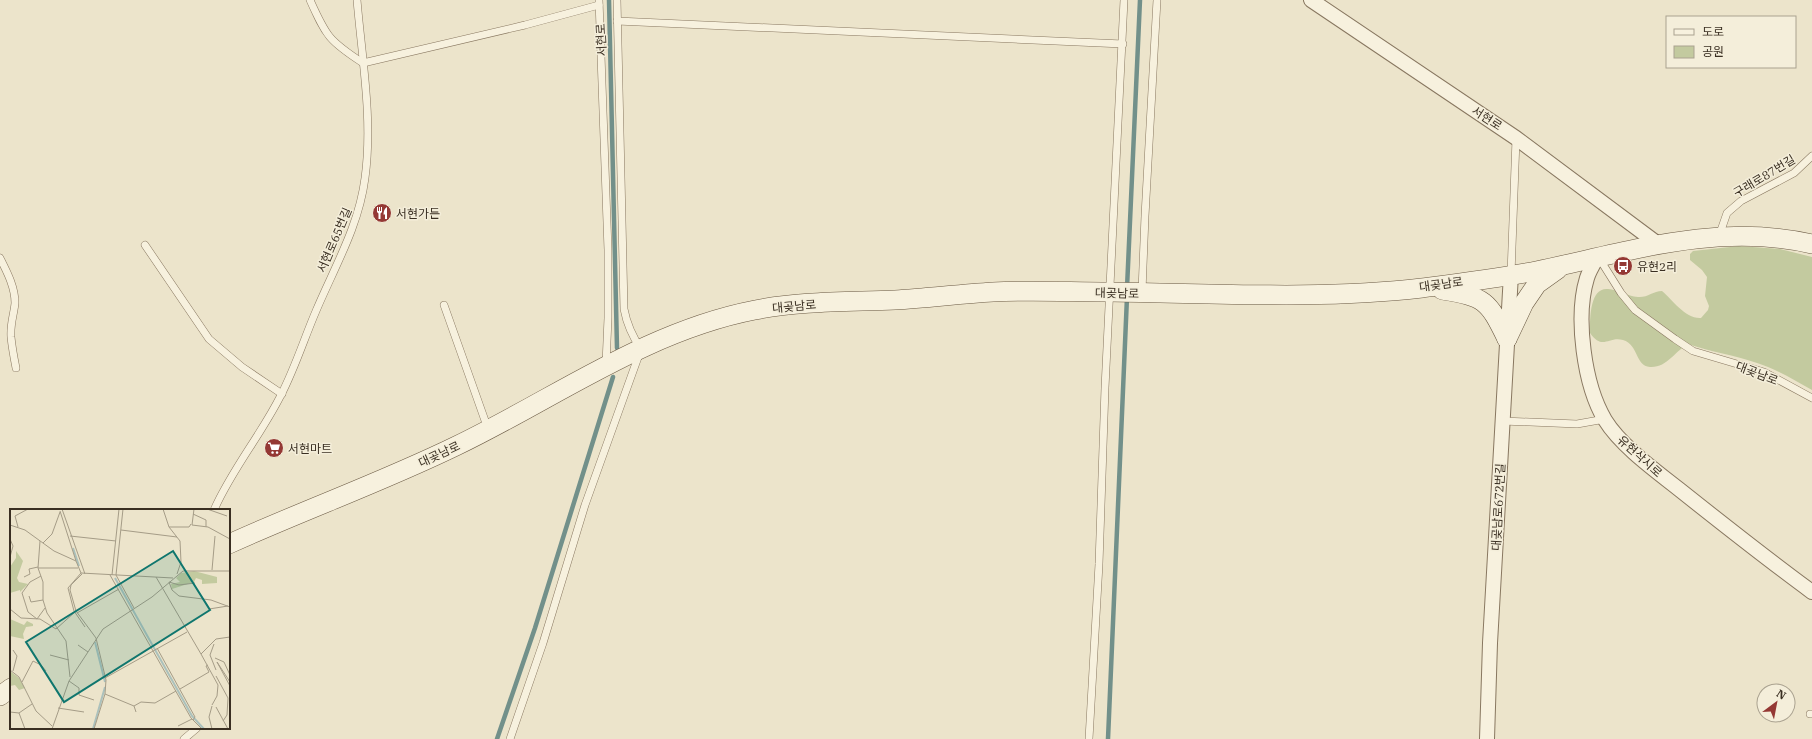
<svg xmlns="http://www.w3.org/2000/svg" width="1812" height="739" font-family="'IBM Plex Serif','Noto Sans KR',serif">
	<rect width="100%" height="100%" fill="#ece4cb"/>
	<path fill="#c3ca9f" d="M 1739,246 L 1780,249 L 1812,257 L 1812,390 C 1794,380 1776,369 1757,363 C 1734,355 1711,352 1688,344 C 1675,351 1667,368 1650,367 C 1635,366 1639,345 1623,340 C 1608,336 1603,351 1590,333 C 1590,321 1589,287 1608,289 C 1618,290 1627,296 1638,297 C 1647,298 1653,291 1662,291 C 1673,300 1685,319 1701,318 L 1708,310 L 1709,306 L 1705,296 L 1707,277 L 1702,270 L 1690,260 L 1690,254 L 1693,251 Z"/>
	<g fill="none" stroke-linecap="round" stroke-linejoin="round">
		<g stroke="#72908a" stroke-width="4.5">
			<path d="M 609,0 L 617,348"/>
			<path d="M 1127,288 L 1140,0"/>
			<path d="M 497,739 L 535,628 L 613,377"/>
			<path d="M 1108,739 L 1127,297"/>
		</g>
		<g stroke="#887760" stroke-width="8">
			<g id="lane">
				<path d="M 310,0 C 326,36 329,41 363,63 L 525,25 L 599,5"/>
				<path d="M 599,0 L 608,250 L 608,318 L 606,364"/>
				<path d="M 617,21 L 1123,44"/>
				<path d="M 1719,236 L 1727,213 L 1741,201 L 1794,173 L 1812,156"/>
				<path d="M 145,245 L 209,339 L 242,367 L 282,394"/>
				<path d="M 0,258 C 7,272 15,287 15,303 C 14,314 10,324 11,337 C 12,347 14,358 16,368"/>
				<path d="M 1599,258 L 1621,293 L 1635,310 L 1675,339 L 1693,351 L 1764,372 L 1812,398"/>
				<path d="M 1511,274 L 1516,139"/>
				<path d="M 1142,291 L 1145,216 L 1157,0"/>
				<path d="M 444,305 L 488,429"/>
				<path d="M 1503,421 L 1577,424 L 1605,419"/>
				<path d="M 214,510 C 232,469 261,435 281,395 C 295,368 304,339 316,311 C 334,268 359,226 365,178 C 373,120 362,59 357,0"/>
				<path d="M 1810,714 L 1812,714"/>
				<path d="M 184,739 L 197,728"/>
				<path d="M 510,739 L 543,643 L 585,505 L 641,349 C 632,336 627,325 624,309 L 617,0"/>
				<path d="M 1089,739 L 1099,564 L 1105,388 L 1124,0"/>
			</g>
		</g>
		<g stroke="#887760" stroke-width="16">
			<g id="street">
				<path d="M 1311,0 L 1516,138 L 1658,244"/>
				<path d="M 1598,256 C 1594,263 1589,271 1587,278 C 1575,317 1584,385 1605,420 C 1621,446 1656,471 1680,490 C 1724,525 1767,559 1812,592"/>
				<path d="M 1487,739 L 1490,643 L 1511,274"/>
			</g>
		</g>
		<g stroke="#6a5943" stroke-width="20">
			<g id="secondary">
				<path d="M 1442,290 C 1485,297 1488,300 1507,339"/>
				<path d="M 1507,339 L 1524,303 L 1537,284 L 1558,269"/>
				<path d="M 229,544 C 304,510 382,482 456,446 C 554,399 646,331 755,310 C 800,301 849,302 895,300 C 928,298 960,294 993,292 C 1032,290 1070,292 1109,292 C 1213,293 1318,300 1422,288 C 1460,283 1499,278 1536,271 C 1628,252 1718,222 1812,244"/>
				<path d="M 0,696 L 11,688"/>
			</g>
		</g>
		<use href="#lane" stroke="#f7f1de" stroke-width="7"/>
		<use href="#street" stroke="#f7f1de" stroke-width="14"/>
		<use href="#secondary" stroke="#f7f1de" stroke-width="19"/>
	</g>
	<defs>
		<g id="restaurant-disc" transform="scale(1)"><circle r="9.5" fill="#943834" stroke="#f4eeda"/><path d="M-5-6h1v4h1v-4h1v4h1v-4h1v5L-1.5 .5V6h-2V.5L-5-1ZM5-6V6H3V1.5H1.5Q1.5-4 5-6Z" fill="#fff"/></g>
		<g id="bus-disc" transform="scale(1)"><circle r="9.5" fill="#943834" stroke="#f4eeda"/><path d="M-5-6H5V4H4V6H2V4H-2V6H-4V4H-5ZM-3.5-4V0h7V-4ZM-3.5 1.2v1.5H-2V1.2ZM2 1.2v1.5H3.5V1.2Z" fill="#fff"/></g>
		<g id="supermarket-disc" transform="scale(1)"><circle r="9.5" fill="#943834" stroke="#f4eeda"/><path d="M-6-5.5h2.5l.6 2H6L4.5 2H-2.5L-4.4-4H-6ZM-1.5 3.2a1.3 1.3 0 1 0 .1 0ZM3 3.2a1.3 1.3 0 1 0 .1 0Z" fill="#fff"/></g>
	</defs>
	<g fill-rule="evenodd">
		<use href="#restaurant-disc" x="382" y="213"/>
		<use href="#bus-disc" x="1623" y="266"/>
		<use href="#supermarket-disc" x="274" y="448"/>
	</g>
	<g text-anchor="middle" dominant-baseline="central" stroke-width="3" stroke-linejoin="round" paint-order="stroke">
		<g font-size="12" fill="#3a2f22" stroke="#f4eeda">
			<text transform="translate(601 40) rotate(-93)">서현로</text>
			<text transform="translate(1487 118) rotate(33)">서현로</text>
			<text transform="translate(1764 176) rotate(-31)">구래로87번길</text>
			<text transform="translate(334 240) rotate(-67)">서현로65번길</text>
			<text transform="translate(1441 284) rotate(-8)">대곶남로</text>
			<text transform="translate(1117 293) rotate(1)">대곶남로</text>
			<text transform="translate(794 306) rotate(-5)">대곶남로</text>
			<text transform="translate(1757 373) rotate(21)">대곶남로</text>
			<text transform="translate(439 454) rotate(-25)">대곶남로</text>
			<text transform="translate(1640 456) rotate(42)">유현삭시로</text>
			<text transform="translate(1498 507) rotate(-87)">대곶남로672번길</text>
		</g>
		<g font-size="12" fill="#3a2f22" stroke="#f4eeda" text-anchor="start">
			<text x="396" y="213">서현가든</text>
			<text x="1637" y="266">유현2리</text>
			<text x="288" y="448">서현마트</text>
		</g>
	</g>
	<g transform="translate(10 509)">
		<rect width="220" height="220" fill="#ece4cb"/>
		<path d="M 6,42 L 13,52 L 7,69 L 9,73 L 18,75 L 10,83 L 10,81 L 0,84 L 0,58 L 6,49 ZM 184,62 L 207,68 L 207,74 L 192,75 L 192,71 L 186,69 L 184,73 L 162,80 L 161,75 L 170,73 L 166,69 L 171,64 ZM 0,110 L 14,116 L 17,112 L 23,115 L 23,117 L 16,118 L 13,125 L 14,130 L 0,127 ZM 0,162 L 9,169 L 15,179 L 9,181 L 5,176 L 0,177 Z" fill="#c3ca9f"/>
		<path fill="none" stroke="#abc1bc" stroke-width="2" d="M 63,39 L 69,57M 105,69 L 182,207 L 194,220M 85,133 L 95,173M 83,220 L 95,178"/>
		<path fill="none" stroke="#a59c87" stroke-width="1" d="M 52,0 L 75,65M 113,0 L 106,66 L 124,99M 153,0 L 159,18 L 170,32 L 171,53 L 167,65M 184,0 L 182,16 L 198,18 L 220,30M 197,0 L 217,7M 50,2 L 66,52M 183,5 L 196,11 L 196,18M 0,16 L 15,21 L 44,42 L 66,52 L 71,64 L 163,69M 8,18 L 5,7 L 18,0M 159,18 L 179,18 L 181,15M 111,21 L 167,28M 60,27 L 106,32M 0,30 L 3,37 L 0,48M 30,32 L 28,59 L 33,73 L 33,91 L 37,104 L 56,132 L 60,168M 33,34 L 42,25 L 50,3M 28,59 L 68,59M 202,61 L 205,27M 71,64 L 58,79 L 64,102 L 75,118M 72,65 L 61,76 L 60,81 L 66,102 L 86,129 L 96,171 L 95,185 L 124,197 L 126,203M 100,66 L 181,209 L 192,220M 102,66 L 109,0M 31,67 L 20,73 L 12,84 L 18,103 L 27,110 L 35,99M 14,68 L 20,65 L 19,60 L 28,58M 146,68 L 191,145M 159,73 L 162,81 L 169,87 L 201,91 L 220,98M 159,73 L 169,76 L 185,74M 19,87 L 21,93 L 33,91M 0,100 L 11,109 L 30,110 L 46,120 L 65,103M 199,100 L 218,97M 67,104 L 109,80M 204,135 L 200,146 L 206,161M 68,136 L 78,143M 147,139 L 185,208 L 183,211M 40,146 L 59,151M 205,149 L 214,153 L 220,166M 0,161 L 9,168 L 26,202 L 42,217M 3,162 L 7,147 L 3,141M 206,167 L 218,189 L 217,206 L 213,212M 95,169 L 177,123M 59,172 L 69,179 L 69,186 L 84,191M 12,173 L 23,152 L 31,156 L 36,162M 220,173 L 207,153 L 220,177M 170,180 L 199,163 L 196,157 L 198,156M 202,196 L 207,187 L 208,176 L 191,145 L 206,130 L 220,128M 124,197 L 131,193 L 145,194 L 166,182M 202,197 L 199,208 L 202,220M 206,198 L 218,220M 48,199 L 74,203M 0,203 L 9,204 L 22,195M 9,204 L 15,220M 168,217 L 182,210M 42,220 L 59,172 L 93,120 L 142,88 L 173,62 L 220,62M 84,220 L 95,185"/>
		<path fill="#0f766e" fill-opacity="0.15" stroke="#0f766e" stroke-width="2" d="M 163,42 L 200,101 L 54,193 L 16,133 Z"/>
		<rect width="220" height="220" fill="none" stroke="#3a2f22" stroke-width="2"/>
	</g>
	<rect x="1666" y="16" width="130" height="52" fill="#f4eeda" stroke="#aaa290"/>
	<rect x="1674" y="29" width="20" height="6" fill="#f7f1de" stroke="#aaa290"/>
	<text x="1702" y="36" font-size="12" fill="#3a2f22">도로</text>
	<rect x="1674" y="46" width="20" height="12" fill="#c3ca9f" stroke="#aaa290"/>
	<text x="1702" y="56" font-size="12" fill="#3a2f22">공원</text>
	<g transform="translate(1776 703) rotate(32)"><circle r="19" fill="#f4eeda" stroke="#aaa290"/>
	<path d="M0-3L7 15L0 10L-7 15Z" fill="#943834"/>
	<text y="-6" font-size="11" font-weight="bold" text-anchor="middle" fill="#3a2f22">N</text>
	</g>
</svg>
